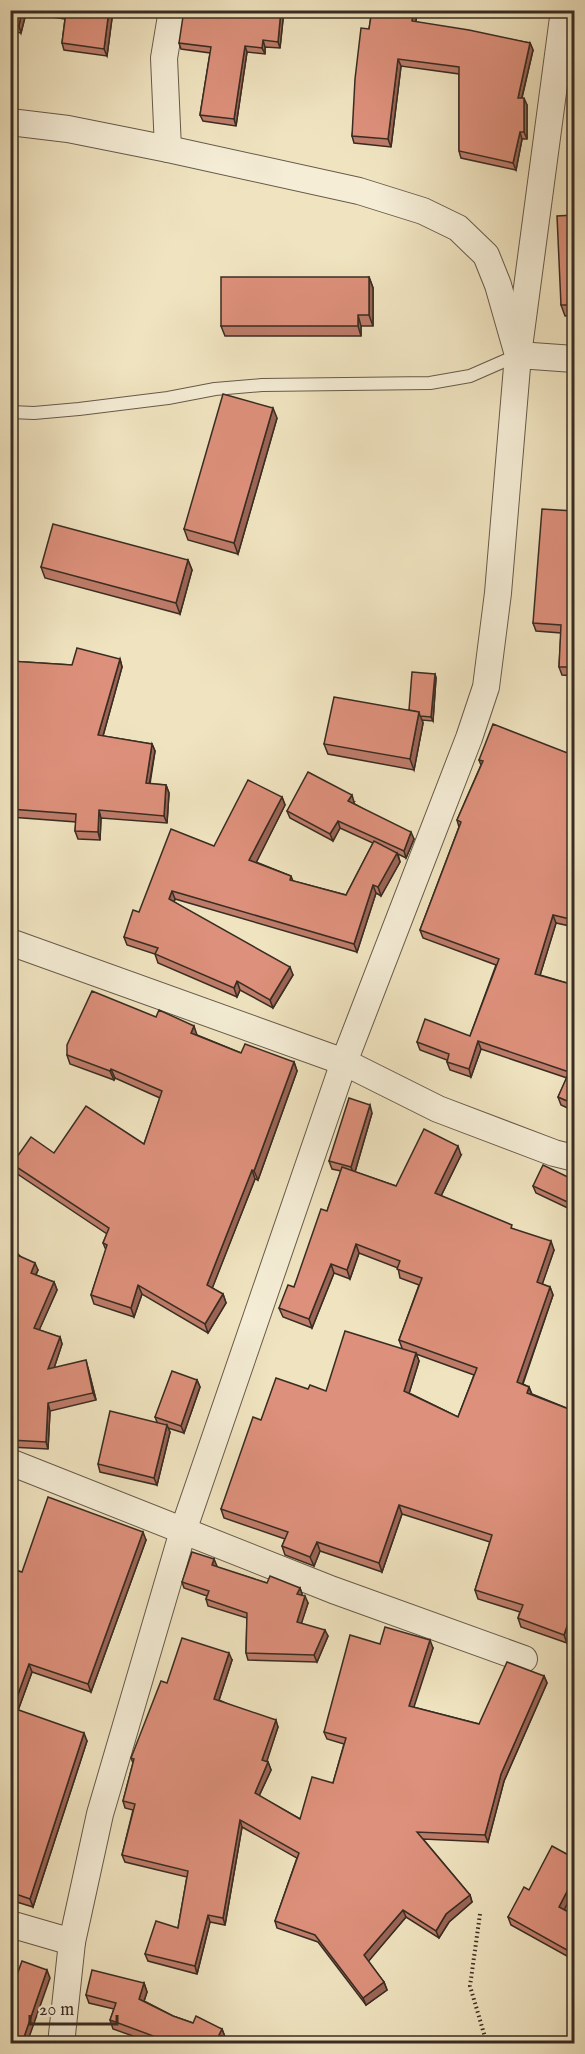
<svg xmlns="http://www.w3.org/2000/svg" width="585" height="2054" font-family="'IM FELL English',serif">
	<rect width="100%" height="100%" fill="#f0e4c0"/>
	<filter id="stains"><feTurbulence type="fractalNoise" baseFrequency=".00333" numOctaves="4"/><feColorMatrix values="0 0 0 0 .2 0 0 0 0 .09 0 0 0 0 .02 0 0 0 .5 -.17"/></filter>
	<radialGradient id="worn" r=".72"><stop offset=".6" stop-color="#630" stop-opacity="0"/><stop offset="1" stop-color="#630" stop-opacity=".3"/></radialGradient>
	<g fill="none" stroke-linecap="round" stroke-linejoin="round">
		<g stroke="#675a4a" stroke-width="14">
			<path id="lane" d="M 10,412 L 34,413 L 79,409 L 168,398 L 215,389 L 262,385 L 430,383 L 470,376 L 518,355"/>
		</g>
		<g stroke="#675a4a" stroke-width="28">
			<g id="street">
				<path d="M 10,122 L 68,129 L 168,149 L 359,191 L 423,211 L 458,228 L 486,255 L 498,285 L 518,355 L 574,359"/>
				<path d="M 168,149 L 164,58 L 172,10"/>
				<path d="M 10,942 L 344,1062 L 438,1109 L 554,1153 L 574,1158"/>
				<path d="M 10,1462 L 333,1590 L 524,1659"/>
				<path d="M 10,1924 L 72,1942"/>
				<path d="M 61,2044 L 72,1942 L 100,1814 L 183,1531 L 344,1062 L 469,738 L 486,687 L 498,593 L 518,355 L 564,10"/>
			</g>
		</g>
		<path stroke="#392c22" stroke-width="4" stroke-dasharray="1.5 3" stroke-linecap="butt" d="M 480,1914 L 470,1986 L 487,2044"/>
		<use href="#lane" stroke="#f5edd6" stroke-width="12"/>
		<use href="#street" stroke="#f5edd6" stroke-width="26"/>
	</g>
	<g fill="#be7c6a" stroke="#392c22" stroke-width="1.5" fill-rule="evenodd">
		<path d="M 10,10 L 113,10 L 107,56 L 64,50 L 62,43 L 65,19 L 26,13 L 21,33 L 10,31 Z"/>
		<path d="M 284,10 L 280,48 L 265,47 L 265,54 L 247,52 L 236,126 L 203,121 L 200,115 L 210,53 L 181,49 L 179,43 Z"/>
		<path d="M 372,10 L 417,10 L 416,22 L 530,43 L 533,50 L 522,98 L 527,105 L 527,139 L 522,139 L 516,170 L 461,158 L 459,151 L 459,74 L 401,66 L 391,147 L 354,143 L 352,136 Z"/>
		<path d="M 574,215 L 574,315 L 565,316 L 561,305 Z"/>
		<path d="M 369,277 L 373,288 L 373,326 L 361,326 L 361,336 L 225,336 L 221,326 Z"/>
		<path d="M 277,418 L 238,554 L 188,540 L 184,529 Z"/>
		<path d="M 574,511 L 574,676 L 562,675 L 559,667 L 561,633 L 536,631 L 533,623 Z"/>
		<path d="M 188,560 L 192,570 L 180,614 L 45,578 L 41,567 Z"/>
		<path d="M 120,659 L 122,667 L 103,736 L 152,744 L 155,751 L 150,784 L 166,785 L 169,793 L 167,823 L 101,818 L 100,840 L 78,839 L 75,831 L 76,822 L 10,817 L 10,661 L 72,665 Z"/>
		<path d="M 435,674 L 436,678 L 433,721 L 422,720 L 423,723 L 414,770 L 328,754 L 324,744 L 409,710 Z"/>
		<path d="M 574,751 L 574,927 L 556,923 L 540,975 L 574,985 L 574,1111 L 561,1105 L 558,1097 L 567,1078 L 481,1049 L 471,1077 L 450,1070 L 447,1062 L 447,1060 L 420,1050 L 417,1042 L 470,1036 L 496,965 L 423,938 L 420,930 L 459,827 L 457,820 L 481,765 L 479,760 L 570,754 Z"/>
		<path d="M 282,797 L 285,805 L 256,862 L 291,876 L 293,881 L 346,895 L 373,843 L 340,828 L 333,841 L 290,818 L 287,811 L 354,802 L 353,803 L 414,839 L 406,858 L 398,854 L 400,862 L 381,896 L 376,893 L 357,952 L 175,899 L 174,902 L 293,975 L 273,1008 L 240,990 L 237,997 L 158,963 L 155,954 L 127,945 L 124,937 L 139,912 L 214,846 Z"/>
		<path d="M 197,1035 L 241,1053 L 294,1062 L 297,1071 L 258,1180 L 255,1179 L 212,1288 L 223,1294 L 226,1303 L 208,1333 L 142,1294 L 134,1317 L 94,1304 L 91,1295 L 106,1250 L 103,1243 L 107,1234 L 16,1173 L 12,1164 L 54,1153 L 144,1144 L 160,1098 L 115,1078 L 114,1080 L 70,1064 L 67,1055 Z"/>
		<path d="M 372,1113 L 355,1172 L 396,1186 L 461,1155 L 441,1196 L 513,1229 L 554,1250 L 542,1284 L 550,1287 L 553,1295 L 523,1384 L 529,1387 L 532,1394 L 574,1411 L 574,1624 L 567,1643 L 521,1627 L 518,1618 L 520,1612 L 478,1599 L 475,1590 L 490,1542 L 402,1514 L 382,1572 L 320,1551 L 314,1566 L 285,1555 L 282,1546 L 285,1539 L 224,1518 L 221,1509 L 261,1420 L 308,1389 L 326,1391 L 402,1348 L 399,1340 L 419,1285 L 400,1278 L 398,1268 L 359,1253 L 350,1279 L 334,1273 L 312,1328 L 283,1317 L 279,1308 L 294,1287 L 327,1211 L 341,1171 L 332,1169 L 329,1161 ZM 416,1354 L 474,1375 L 458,1417 L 409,1393 L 419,1361 Z"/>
		<path d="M 574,1180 L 574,1211 L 536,1193 L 533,1186 Z"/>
		<path d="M 10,1246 L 20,1256 L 38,1270 L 36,1275 L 54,1282 L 57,1290 L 39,1330 L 60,1337 L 62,1344 L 54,1368 L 88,1368 L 96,1400 L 50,1411 L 48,1449 L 10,1447 Z"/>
		<path d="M 197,1380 L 200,1387 L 184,1433 L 168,1428 L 170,1432 L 157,1485 L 100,1472 L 98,1464 L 157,1422 L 155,1417 Z"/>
		<path d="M 146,1540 L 91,1692 L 32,1672 L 18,1710 L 87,1741 L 33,1907 L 10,1900 L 10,1569 L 22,1572 Z"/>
		<path d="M 214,1559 L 216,1567 L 267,1583 L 300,1588 L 302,1594 L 302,1595 L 308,1603 L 301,1623 L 328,1636 L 317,1662 L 248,1660 L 246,1653 L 247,1618 L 208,1606 L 206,1599 L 207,1596 L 184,1588 L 182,1582 Z"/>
		<path d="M 380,1644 L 433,1648 L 413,1707 L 479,1724 L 544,1676 L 547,1683 L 504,1781 L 488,1842 L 423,1839 L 470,1895 L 472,1902 L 449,1922 L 439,1938 L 406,1917 L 368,1961 L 384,1982 L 387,1990 L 366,2005 L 318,1942 L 277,1928 L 275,1921 L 297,1858 L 242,1827 L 225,1925 L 210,1922 L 197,1974 L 148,1961 L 145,1954 L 178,1928 L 187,1877 L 125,1862 L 122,1855 L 133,1810 L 125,1808 L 123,1801 L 133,1763 L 131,1758 L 167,1683 L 232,1660 L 219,1700 L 278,1727 L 266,1762 L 268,1762 L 271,1770 L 259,1796 L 300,1819 L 333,1783 L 344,1744 L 327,1739 L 324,1732 Z"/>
		<path d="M 565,1910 L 574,1915 L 574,1960 L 511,1925 L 508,1917 Z"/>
		<path d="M 144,1983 L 147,1992 L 144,2001 L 173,2016 L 193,2023 L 222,2029 L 225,2037 L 153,2043 L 113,2029 L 110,2020 L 114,2009 L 89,2003 L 86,1995 Z"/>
	</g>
	<g fill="#9b6556" stroke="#392c22" stroke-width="1.5">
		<path d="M 22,10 L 25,10 L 26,13 L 21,33 L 19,26 Z"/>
		<path d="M 109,10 L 113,11 L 107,56 L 104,49 Z"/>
		<path d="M 281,10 L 284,10 L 280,48 L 278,42 Z"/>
		<path d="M 414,10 L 417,10 L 415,29 L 412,21 Z"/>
		<path d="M 263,40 L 265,47 L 265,54 L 262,48 Z"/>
		<path d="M 530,43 L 533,50 L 520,105 L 518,98 Z"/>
		<path d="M 245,46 L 247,52 L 236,126 L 234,119 Z"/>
		<path d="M 398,59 L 401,66 L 391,147 L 388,139 Z"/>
		<path d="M 524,98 L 527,105 L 527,139 L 524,132 Z"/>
		<path d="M 520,132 L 522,139 L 516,170 L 513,163 Z"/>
		<path d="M 369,277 L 373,288 L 373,326 L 369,315 Z"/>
		<path d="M 358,315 L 361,326 L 361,336 L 358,326 Z"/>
		<path d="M 273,408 L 277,418 L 238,554 L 234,543 Z"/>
		<path d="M 13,494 L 17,504 L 17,514 L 10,524 L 10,507 Z"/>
		<path d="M 188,560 L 192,570 L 180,614 L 176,603 Z"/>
		<path d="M 120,659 L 122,667 L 101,743 L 98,735 Z"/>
		<path d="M 435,674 L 436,678 L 433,721 L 431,717 Z"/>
		<path d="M 419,712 L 423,723 L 414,770 L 410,759 Z"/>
		<path d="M 152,744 L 155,751 L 148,791 L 146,783 Z"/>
		<path d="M 166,785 L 169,793 L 167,823 L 164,816 Z"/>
		<path d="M 352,795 L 354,802 L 351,808 L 348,801 Z"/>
		<path d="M 282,797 L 285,805 L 253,869 L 249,860 Z"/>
		<path d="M 99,810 L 101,818 L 100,840 L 98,832 Z"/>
		<path d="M 338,821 L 340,828 L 333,841 L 330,834 Z"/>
		<path d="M 411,832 L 414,839 L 406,858 L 404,851 Z"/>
		<path d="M 397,853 L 400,862 L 381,896 L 378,887 Z"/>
		<path d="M 373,885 L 376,893 L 357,952 L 354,944 Z"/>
		<path d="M 172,891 L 175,899 L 172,907 L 169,899 Z"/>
		<path d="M 553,915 L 556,923 L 538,982 L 535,974 Z"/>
		<path d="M 290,967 L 293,975 L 273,1008 L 270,1000 Z"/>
		<path d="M 237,981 L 240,990 L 237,997 L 234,988 Z"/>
		<path d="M 194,1026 L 197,1035 L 195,1042 L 191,1033 Z"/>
		<path d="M 478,1041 L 481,1049 L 471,1077 L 469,1069 Z"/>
		<path d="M 294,1062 L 297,1071 L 258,1180 L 254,1171 Z"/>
		<path d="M 111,1069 L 115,1078 L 114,1080 L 110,1071 Z"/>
		<path d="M 370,1105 L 372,1113 L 354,1175 L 351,1167 Z"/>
		<path d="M 458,1146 L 461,1155 L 438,1202 L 435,1193 Z"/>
		<path d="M 252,1170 L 255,1179 L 210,1294 L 207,1285 Z"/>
		<path d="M 551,1241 L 554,1250 L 540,1291 L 537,1282 Z"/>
		<path d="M 356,1244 L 359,1253 L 350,1279 L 347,1270 Z"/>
		<path d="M 35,1263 L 38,1270 L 33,1280 L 31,1273 Z"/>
		<path d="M 331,1264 L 334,1273 L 312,1328 L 309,1319 Z"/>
		<path d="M 54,1282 L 57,1290 L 37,1335 L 34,1328 Z"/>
		<path d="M 138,1285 L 142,1294 L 134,1317 L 131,1308 Z"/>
		<path d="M 550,1287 L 553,1295 L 520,1391 L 517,1382 Z"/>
		<path d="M 223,1294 L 226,1303 L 208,1333 L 205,1324 Z"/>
		<path d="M 60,1337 L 62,1344 L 51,1377 L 48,1369 Z"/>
		<path d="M 416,1353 L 419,1361 L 407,1400 L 404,1391 Z"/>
		<path d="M 86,1360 L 96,1400 L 93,1393 Z"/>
		<path d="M 197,1380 L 200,1387 L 184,1433 L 181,1426 Z"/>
		<path d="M 529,1387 L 532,1396 L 527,1393 Z"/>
		<path d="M 48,1403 L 50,1411 L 48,1449 L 46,1442 Z"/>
		<path d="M 167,1425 L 170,1432 L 157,1485 L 154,1478 Z"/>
		<path d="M 399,1505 L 402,1514 L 382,1572 L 379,1563 Z"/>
		<path d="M 143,1532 L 146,1540 L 91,1692 L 88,1684 Z"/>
		<path d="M 317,1542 L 320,1551 L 314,1566 L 310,1557 Z"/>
		<path d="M 214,1559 L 217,1566 L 215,1572 L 212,1565 Z"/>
		<path d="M 574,1572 L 574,1591 L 572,1598 L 569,1589 Z"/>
		<path d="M 300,1588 L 302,1594 L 300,1600 L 297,1594 Z"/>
		<path d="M 305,1596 L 308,1603 L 300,1628 L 297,1622 Z"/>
		<path d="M 574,1606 L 574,1624 L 567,1643 L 564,1635 Z"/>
		<path d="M 325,1630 L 328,1636 L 317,1662 L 314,1655 Z"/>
		<path d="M 430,1640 L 433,1648 L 412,1713 L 409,1706 Z"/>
		<path d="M 229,1653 L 232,1660 L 217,1706 L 214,1699 Z"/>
		<path d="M 29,1664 L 32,1672 L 16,1716 L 13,1708 Z"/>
		<path d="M 544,1676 L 547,1683 L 504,1781 L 488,1842 L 485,1835 L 501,1774 Z"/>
		<path d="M 276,1720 L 278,1727 L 265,1767 L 262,1760 Z"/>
		<path d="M 84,1733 L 87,1741 L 33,1907 L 30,1899 Z"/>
		<path d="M 268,1762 L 271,1770 L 257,1800 L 255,1793 Z"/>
		<path d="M 240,1820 L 242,1827 L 225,1925 L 223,1918 Z"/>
		<path d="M 574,1878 L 574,1891 L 562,1914 L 559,1907 Z"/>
		<path d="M 470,1895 L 472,1902 L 449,1922 L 439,1938 L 436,1931 L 446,1914 Z"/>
		<path d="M 403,1910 L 406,1917 L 367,1963 L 364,1955 Z"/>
		<path d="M 208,1915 L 210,1922 L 197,1974 L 195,1966 Z"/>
		<path d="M 47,1970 L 50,1978 L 27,2043 L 22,2043 Z"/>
		<path d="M 384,1982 L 387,1990 L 366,2005 L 363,1998 Z"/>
		<path d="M 144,1983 L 147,1992 L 142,2007 L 139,1999 Z"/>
		<path d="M 222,2029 L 225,2037 L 222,2043 L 219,2035 Z"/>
	</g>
	<g fill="#dd907b" stroke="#392c22" stroke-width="1.5">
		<path d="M 10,10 L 22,10 L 19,26 L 10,25 Z"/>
		<path d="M 56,10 L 109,10 L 104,49 L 62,43 L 66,12 Z"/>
		<path d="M 184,10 L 281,10 L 278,42 L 263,40 L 262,48 L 245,46 L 234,119 L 200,115 L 211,47 L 179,43 Z"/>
		<path d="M 372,10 L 414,10 L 412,21 L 469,30 L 530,43 L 518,98 L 524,98 L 524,132 L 520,132 L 513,163 L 459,151 L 459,67 L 398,59 L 388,139 L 352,136 L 355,79 L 361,28 L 369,29 Z"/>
		<path d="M 574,215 L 574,305 L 561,305 L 557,216 Z"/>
		<path d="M 221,277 L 369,277 L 369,315 L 358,315 L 358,326 L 221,326 Z"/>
		<path d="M 223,394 L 273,408 L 234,543 L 184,529 Z"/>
		<path d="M 10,492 L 13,494 L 13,503 L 10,507 Z"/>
		<path d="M 542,509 L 574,511 L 574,667 L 559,667 L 561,625 L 533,623 Z"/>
		<path d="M 53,524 L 188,560 L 176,603 L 41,567 Z"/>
		<path d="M 77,648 L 120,659 L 98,735 L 152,744 L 146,783 L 166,785 L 164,816 L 99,810 L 98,832 L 75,831 L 76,814 L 10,809 L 10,661 L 72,665 Z"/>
		<path d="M 412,672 L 435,674 L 431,717 L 420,716 L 419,712 L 409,710 Z"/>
		<path d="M 334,697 L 419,712 L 410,759 L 324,744 Z"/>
		<path d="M 493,724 L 570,754 L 571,750 L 574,751 L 574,920 L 553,915 L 535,974 L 574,985 L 574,1104 L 558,1097 L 569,1072 L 478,1041 L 469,1069 L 447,1062 L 449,1054 L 417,1042 L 425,1019 L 470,1036 L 499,959 L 420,930 L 461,822 L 457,820 L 483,761 L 479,760 Z"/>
		<path d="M 308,772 L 352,795 L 348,801 L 411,832 L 404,851 L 338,821 L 330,834 L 287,811 Z"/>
		<path d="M 248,780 L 282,797 L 249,860 L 291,876 L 290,880 L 346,895 L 374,841 L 397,853 L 378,887 L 373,885 L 354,944 L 172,891 L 169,899 L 290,967 L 270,1000 L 237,981 L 234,988 L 155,954 L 158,948 L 124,937 L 133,910 L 139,912 L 171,829 L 214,846 Z"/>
		<path d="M 92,991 L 156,1017 L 159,1010 L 194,1026 L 191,1033 L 241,1053 L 245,1044 L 294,1062 L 254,1171 L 252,1170 L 207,1285 L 223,1294 L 205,1324 L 138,1285 L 131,1308 L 91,1295 L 107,1245 L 103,1243 L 109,1228 L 12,1164 L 31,1137 L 54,1153 L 86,1106 L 144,1144 L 162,1091 L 111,1069 L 110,1071 L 67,1055 L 67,1045 Z"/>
		<path d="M 349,1098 L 370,1105 L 351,1167 L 329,1161 Z"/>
		<path d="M 424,1129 L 458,1146 L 435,1193 L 512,1225 L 511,1228 L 551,1241 L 537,1282 L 550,1287 L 517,1382 L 529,1387 L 527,1393 L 574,1411 L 574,1572 L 569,1589 L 574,1591 L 574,1606 L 564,1635 L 518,1618 L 523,1605 L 475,1590 L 492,1535 L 399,1505 L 379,1563 L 317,1542 L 310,1557 L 282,1546 L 288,1532 L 221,1509 L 253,1417 L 261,1420 L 276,1378 L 308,1389 L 310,1385 L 326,1391 L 345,1331 L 416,1353 L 404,1391 L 458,1417 L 477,1368 L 399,1340 L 422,1278 L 397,1269 L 400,1261 L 356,1244 L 347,1270 L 331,1264 L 309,1319 L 279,1308 L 288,1285 L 294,1287 L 321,1209 L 327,1211 L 342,1167 L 396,1186 Z"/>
		<path d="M 543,1165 L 574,1180 L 574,1205 L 533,1186 Z"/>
		<path d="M 10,1246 L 17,1249 L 15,1254 L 35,1263 L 31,1273 L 54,1282 L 34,1328 L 60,1337 L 48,1369 L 86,1360 L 93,1393 L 48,1403 L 46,1442 L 10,1440 Z"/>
		<path d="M 172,1371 L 197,1380 L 181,1426 L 155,1417 Z"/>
		<path d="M 110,1411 L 167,1425 L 154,1478 L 98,1464 Z"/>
		<path d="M 48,1497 L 143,1532 L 88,1684 L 29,1664 L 13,1708 L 84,1733 L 30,1899 L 10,1892 L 10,1569 L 22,1572 Z"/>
		<path d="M 192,1552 L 214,1559 L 212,1565 L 267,1583 L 270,1576 L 300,1588 L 297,1594 L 305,1596 L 297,1622 L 325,1630 L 314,1655 L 246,1653 L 247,1613 L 206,1599 L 209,1591 L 182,1582 Z"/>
		<path d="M 385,1627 L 430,1640 L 409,1706 L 479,1724 L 507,1662 L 544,1676 L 501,1774 L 485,1835 L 417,1832 L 470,1895 L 446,1914 L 436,1931 L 403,1910 L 364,1955 L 384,1982 L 363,1998 L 315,1935 L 275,1921 L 299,1853 L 240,1820 L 223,1918 L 208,1915 L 195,1966 L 145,1954 L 156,1921 L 178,1928 L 188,1871 L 122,1855 L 135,1804 L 123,1801 L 134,1759 L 131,1758 L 161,1681 L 167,1683 L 182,1638 L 229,1653 L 214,1699 L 276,1720 L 262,1760 L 268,1762 L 255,1793 L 300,1819 L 312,1777 L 333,1783 L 346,1738 L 324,1732 L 350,1635 L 380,1644 Z"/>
		<path d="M 552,1846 L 574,1858 L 574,1878 L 559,1907 L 574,1915 L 574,1954 L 508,1917 L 524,1887 L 529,1890 Z"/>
		<path d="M 22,1961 L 47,1970 L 22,2043 L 10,2043 L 10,1994 Z"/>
		<path d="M 92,1970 L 144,1983 L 139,1999 L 173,2016 L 193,2023 L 196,2016 L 222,2029 L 219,2035 L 237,2043 L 152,2043 L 156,2037 L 110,2020 L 116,2003 L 86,1995 Z"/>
	</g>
	<rect width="585" height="2054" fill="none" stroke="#f0e4c0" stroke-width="36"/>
	<rect x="12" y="12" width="561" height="2030" fill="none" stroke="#392c22" stroke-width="3"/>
	<rect x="18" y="18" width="549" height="2018" fill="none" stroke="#392c22" stroke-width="1.5"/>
	<path d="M30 2015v9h87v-9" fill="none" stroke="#392c22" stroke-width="3"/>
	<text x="39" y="2015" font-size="18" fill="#392c22" stroke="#f5edd6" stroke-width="4.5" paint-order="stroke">20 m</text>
	<rect width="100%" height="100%" filter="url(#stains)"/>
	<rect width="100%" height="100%" fill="url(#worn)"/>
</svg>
